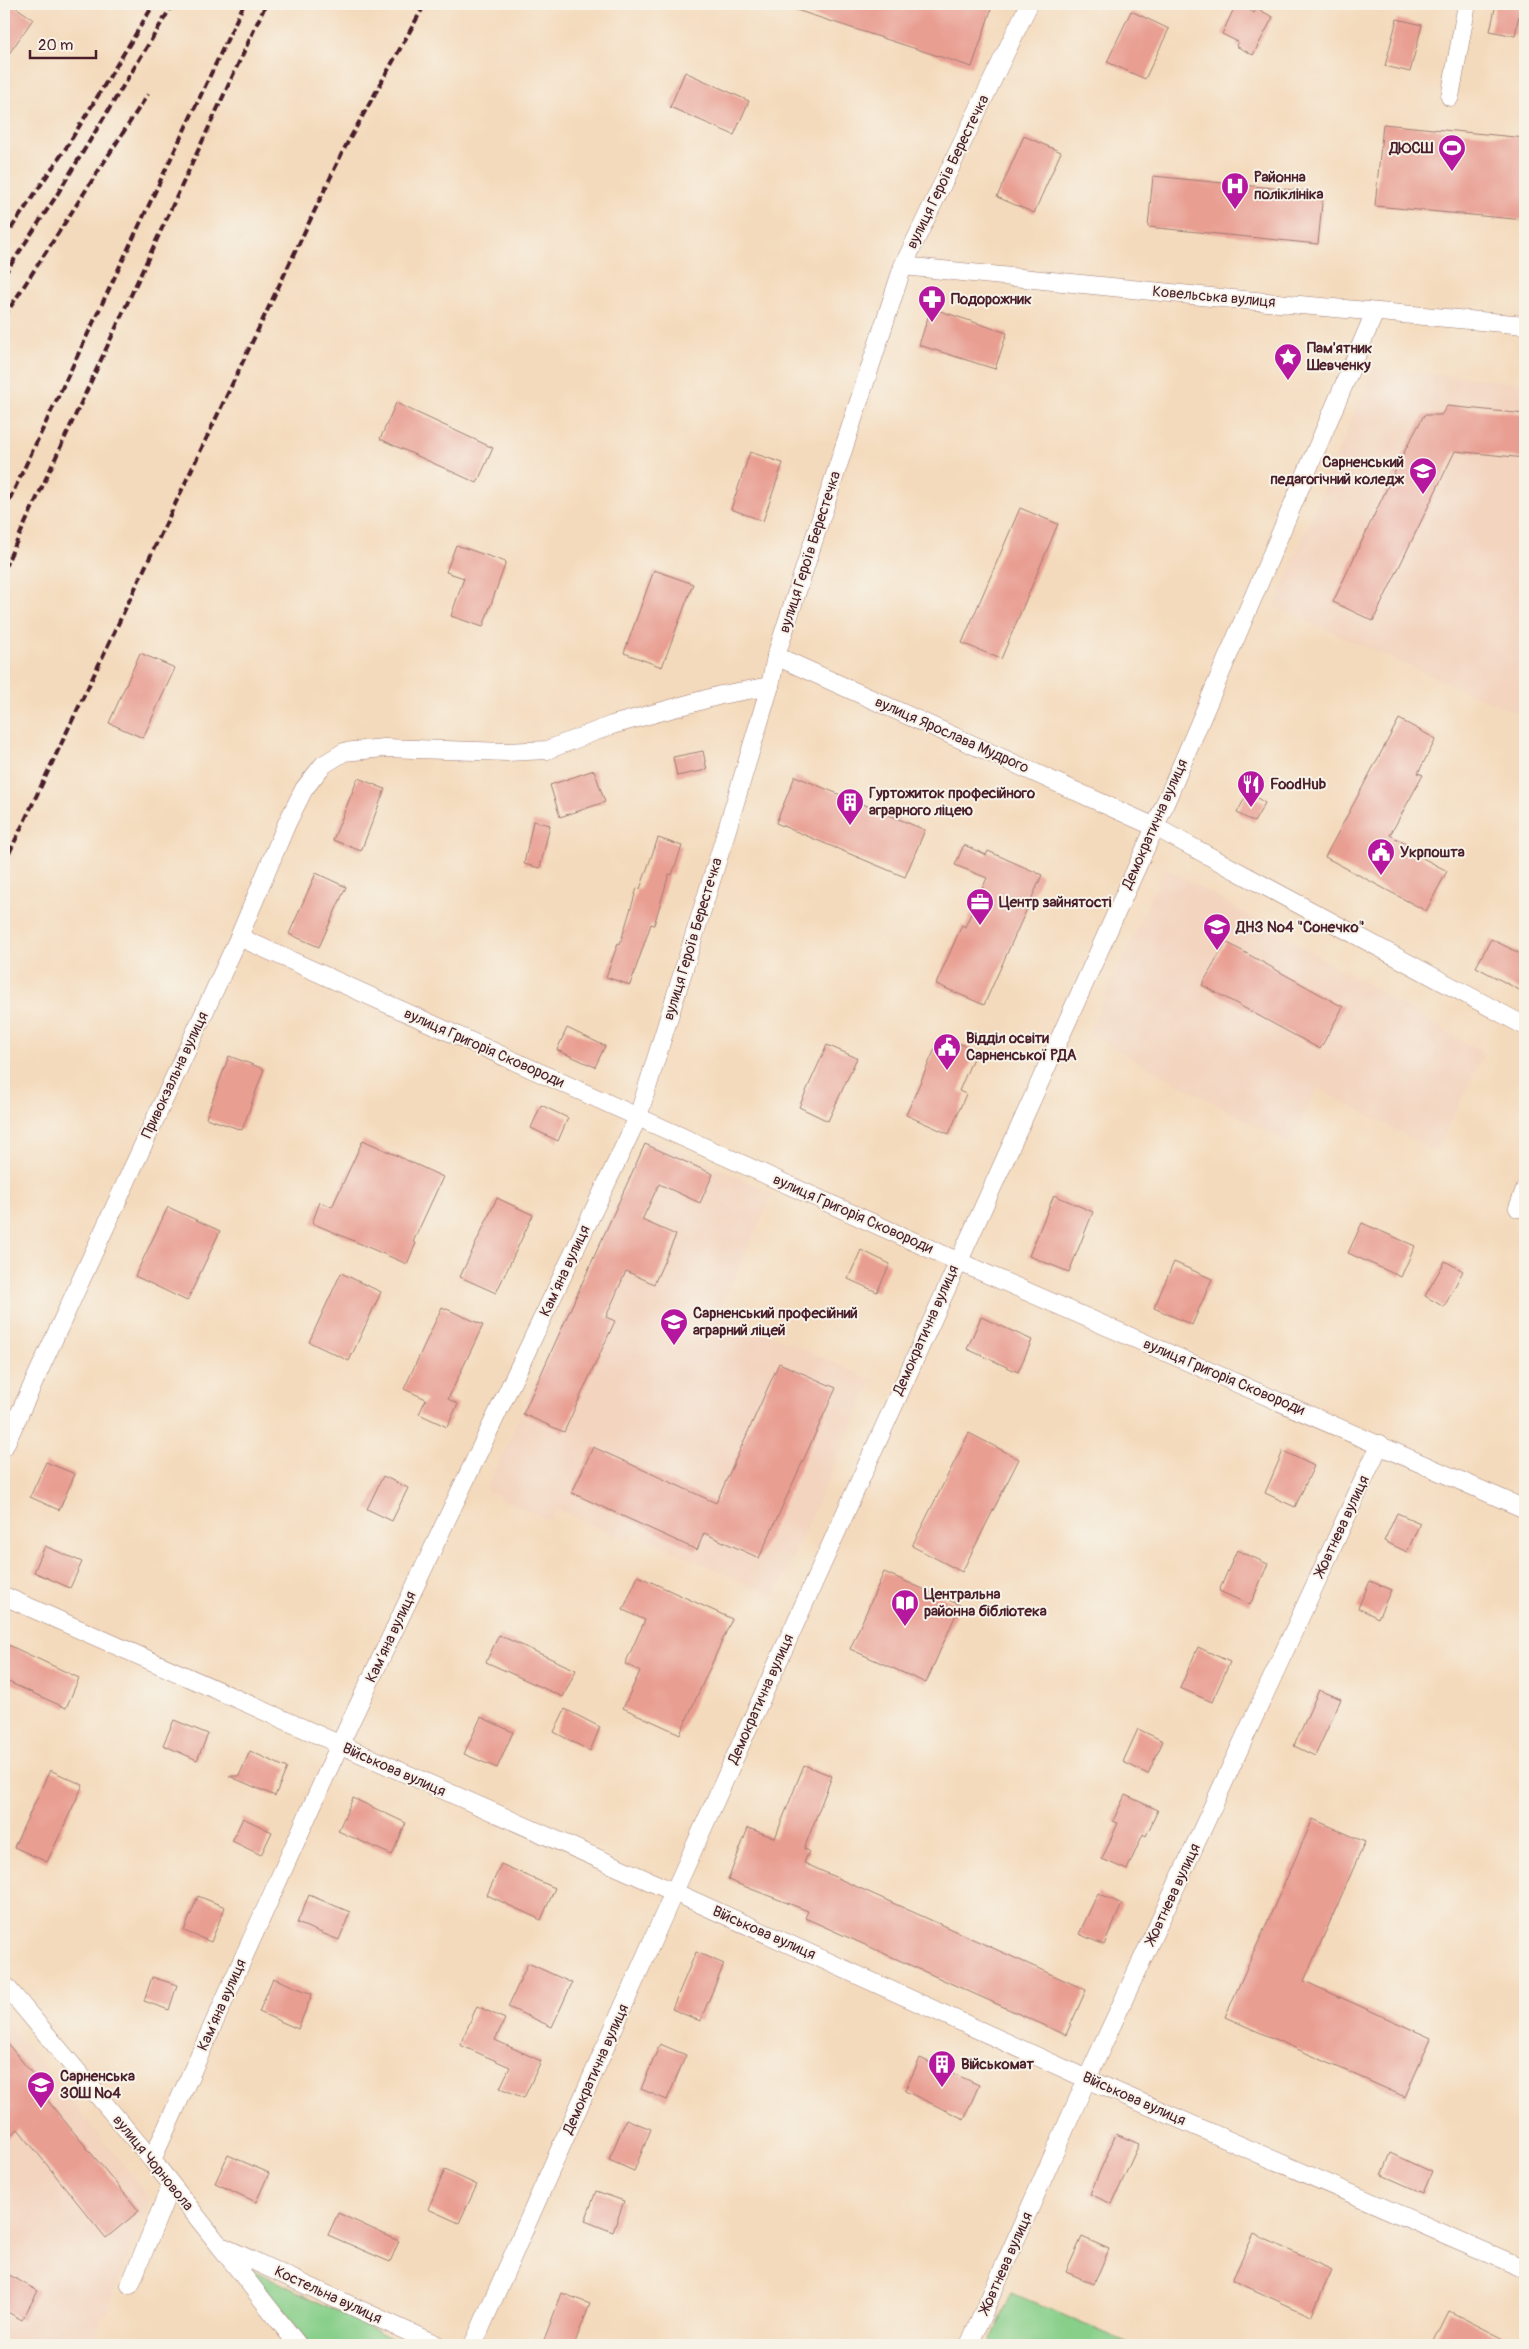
<svg xmlns="http://www.w3.org/2000/svg" width="1529" height="2349" font-family="Pangolin,sans-serif">
	<rect width="100%" height="100%" fill="#f7f3e8"/>
	<filter id="ink" filterUnits="userSpaceOnUse"><feTurbulence type="fractalNoise" baseFrequency=".02" numOctaves="2"/><feDisplacementMap in="SourceGraphic" scale="10" xChannelSelector="R" yChannelSelector="G"/><feConvolveMatrix kernelMatrix="1 2 1 2 8 2 1 2 1" color-interpolation-filters="sRGB"/></filter>
	<filter id="wash" filterUnits="userSpaceOnUse"><feTurbulence type="fractalNoise" baseFrequency=".0096" numOctaves="4" result="noise"/><feDisplacementMap in="SourceGraphic" scale="20" xChannelSelector="R" yChannelSelector="G"/><feGaussianBlur stdDeviation="1.12" result="paint"/><feColorMatrix in="noise" values="0 0 0 0 0 0 0 0 0 0 0 0 0 0 0 0 0 1.4 0 .05"/><feComposite in="paint" operator="in"/></filter>
	<g filter="url(#wash)">
		<rect width="100%" height="100%" fill="#f4dabc"/>
		<g fill="#f3d4bf">
			<path d="M 1373,368 L 1525,383 L 1525,717 L 1274,607 Z"/>
			<path d="M 1165,867 L 1484,1053 L 1436,1152 L 1318,1088 L 1289,1144 L 1088,1034 Z"/>
			<path d="M 646,1136 L 773,1193 L 719,1312 L 873,1380 L 775,1597 L 635,1533 L 630,1542 L 557,1509 L 550,1521 L 486,1491 Z"/>
			<path d="M 4,2018 L 151,2199 L 93,2345 L 4,2345 Z"/>
		</g>
		<g fill="#88cf8a" stroke="#69775a">
			<path d="M 248,2267 L 405,2345 L 310,2345 Z"/>
			<path d="M 1012,2293 L 1133,2345 L 989,2345 Z"/>
		</g>
		<g id="blocks">
			<g fill="#e99e92">
				<path d="M 4,4 L 11,4 L 33,19 L 4,61 Z"/>
				<path d="M 787,4 L 993,4 L 972,67 L 787,7 Z"/>
				<path d="M 1236,4 L 1254,13 L 1256,8 L 1273,17 L 1253,55 L 1236,46 L 1238,42 L 1222,34 Z"/>
				<path d="M 1496,4 L 1521,4 L 1515,36 L 1490,31 Z"/>
				<path d="M 1131,11 L 1169,29 L 1145,79 L 1107,62 Z"/>
				<path d="M 1397,19 L 1422,25 L 1410,72 L 1385,66 Z"/>
				<path d="M 685,72 L 749,101 L 734,135 L 670,107 Z"/>
				<path d="M 1383,124 L 1525,138 L 1525,220 L 1375,206 Z"/>
				<path d="M 1024,136 L 1061,152 L 1034,213 L 997,197 Z"/>
				<path d="M 1153,176 L 1323,193 L 1318,244 L 1148,227 Z"/>
				<path d="M 931,308 L 1007,333 L 995,369 L 919,345 Z"/>
				<path d="M 396,403 L 493,448 L 477,483 L 380,439 Z"/>
				<path d="M 1447,406 L 1525,414 L 1525,458 L 1455,451 L 1373,621 L 1333,602 L 1403,454 L 1424,415 L 1441,415 Z"/>
				<path d="M 750,452 L 783,463 L 763,521 L 731,509 Z"/>
				<path d="M 1020,508 L 1058,524 L 1001,659 L 962,643 Z"/>
				<path d="M 456,545 L 506,562 L 483,627 L 451,616 L 464,578 L 446,572 Z"/>
				<path d="M 654,570 L 693,584 L 662,667 L 624,653 Z"/>
				<path d="M 140,653 L 175,668 L 143,738 L 109,723 Z"/>
				<path d="M 1399,719 L 1436,739 L 1418,773 L 1423,775 L 1390,835 L 1408,845 L 1406,849 L 1447,871 L 1426,911 L 1325,857 Z"/>
				<path d="M 703,751 L 707,770 L 677,776 L 673,757 Z"/>
				<path d="M 594,770 L 605,802 L 560,817 L 550,785 Z"/>
				<path d="M 795,776 L 925,830 L 905,877 L 776,823 Z"/>
				<path d="M 358,778 L 385,789 L 361,851 L 333,840 Z"/>
				<path d="M 1248,792 L 1265,803 L 1254,822 L 1237,813 Z"/>
				<path d="M 533,821 L 550,825 L 540,868 L 524,864 Z"/>
				<path d="M 658,838 L 682,846 L 672,875 L 669,874 L 654,925 L 651,924 L 630,985 L 606,977 L 618,943 L 620,944 L 637,888 L 640,889 Z"/>
				<path d="M 964,845 L 986,855 L 988,851 L 1042,875 L 984,1005 L 936,984 L 962,925 L 965,927 L 987,878 L 955,865 Z"/>
				<path d="M 316,873 L 346,887 L 319,947 L 289,934 Z"/>
				<path d="M 1491,939 L 1525,956 L 1525,993 L 1476,967 Z"/>
				<path d="M 1226,942 L 1343,1007 L 1320,1049 L 1202,985 Z"/>
				<path d="M 567,1028 L 605,1046 L 595,1067 L 557,1050 Z"/>
				<path d="M 941,1035 L 976,1051 L 959,1091 L 966,1094 L 949,1134 L 906,1115 Z"/>
				<path d="M 827,1045 L 857,1058 L 828,1121 L 799,1107 Z"/>
				<path d="M 229,1056 L 264,1069 L 242,1130 L 206,1118 Z"/>
				<path d="M 541,1105 L 568,1118 L 558,1141 L 531,1128 Z"/>
				<path d="M 363,1140 L 443,1177 L 413,1242 L 416,1243 L 407,1264 L 312,1223 L 320,1202 L 332,1207 Z"/>
				<path d="M 645,1144 L 713,1174 L 700,1203 L 659,1184 L 642,1220 L 676,1235 L 654,1284 L 626,1271 L 606,1317 L 615,1321 L 564,1432 L 523,1414 Z"/>
				<path d="M 1054,1195 L 1093,1212 L 1069,1272 L 1029,1256 Z"/>
				<path d="M 497,1198 L 533,1215 L 496,1293 L 460,1277 Z"/>
				<path d="M 168,1207 L 220,1231 L 187,1301 L 135,1276 Z"/>
				<path d="M 1362,1223 L 1415,1246 L 1401,1277 L 1348,1253 Z"/>
				<path d="M 861,1250 L 890,1264 L 877,1292 L 848,1279 Z"/>
				<path d="M 1445,1261 L 1463,1271 L 1444,1307 L 1425,1296 Z"/>
				<path d="M 1174,1262 L 1212,1279 L 1192,1325 L 1154,1308 Z"/>
				<path d="M 341,1273 L 381,1292 L 349,1361 L 309,1342 Z"/>
				<path d="M 442,1307 L 483,1325 L 448,1399 L 458,1404 L 447,1427 L 419,1414 L 426,1399 L 404,1389 Z"/>
				<path d="M 981,1317 L 1032,1340 L 1018,1372 L 967,1349 Z"/>
				<path d="M 779,1363 L 836,1388 L 759,1558 L 704,1533 L 697,1550 L 572,1493 L 593,1447 L 716,1503 Z"/>
				<path d="M 969,1433 L 1019,1459 L 962,1572 L 912,1546 Z"/>
				<path d="M 1283,1451 L 1314,1466 L 1295,1507 L 1265,1493 Z"/>
				<path d="M 46,1462 L 75,1474 L 59,1510 L 30,1497 Z"/>
				<path d="M 383,1476 L 408,1488 L 392,1521 L 367,1509 Z"/>
				<path d="M 1397,1513 L 1420,1523 L 1407,1552 L 1384,1541 Z"/>
				<path d="M 45,1546 L 82,1562 L 70,1588 L 34,1572 Z"/>
				<path d="M 1237,1550 L 1268,1564 L 1250,1605 L 1219,1591 Z"/>
				<path d="M 884,1572 L 960,1605 L 926,1683 L 850,1649 Z"/>
				<path d="M 638,1576 L 732,1619 L 680,1734 L 623,1708 L 640,1671 L 625,1664 L 645,1620 L 623,1610 Z"/>
				<path d="M 1370,1581 L 1391,1590 L 1378,1618 L 1358,1608 Z"/>
				<path d="M 499,1635 L 576,1670 L 563,1697 L 486,1662 Z"/>
				<path d="M 4,1643 L 79,1678 L 66,1708 L 4,1680 Z"/>
				<path d="M 1198,1647 L 1230,1662 L 1212,1702 L 1180,1688 Z"/>
				<path d="M 1319,1690 L 1341,1699 L 1315,1756 L 1294,1746 Z"/>
				<path d="M 565,1709 L 600,1727 L 590,1751 L 554,1732 Z"/>
				<path d="M 481,1717 L 513,1732 L 497,1768 L 464,1754 Z"/>
				<path d="M 174,1720 L 208,1734 L 197,1760 L 163,1745 Z"/>
				<path d="M 1138,1729 L 1163,1741 L 1148,1774 L 1123,1762 Z"/>
				<path d="M 250,1751 L 287,1768 L 275,1796 L 229,1776 L 239,1776 Z"/>
				<path d="M 804,1765 L 832,1776 L 804,1849 L 809,1851 L 804,1863 L 1086,1990 L 1066,2035 L 805,1918 L 808,1911 L 728,1880 L 748,1828 L 775,1838 Z"/>
				<path d="M 50,1770 L 83,1785 L 47,1862 L 14,1847 Z"/>
				<path d="M 1125,1795 L 1158,1810 L 1146,1836 L 1143,1834 L 1127,1870 L 1102,1859 L 1118,1823 L 1113,1821 Z"/>
				<path d="M 353,1798 L 406,1823 L 392,1855 L 338,1831 Z"/>
				<path d="M 243,1818 L 272,1832 L 261,1855 L 232,1841 Z"/>
				<path d="M 1313,1819 L 1365,1842 L 1304,1981 L 1431,2038 L 1405,2097 L 1225,2017 Z"/>
				<path d="M 501,1864 L 555,1888 L 541,1920 L 487,1895 Z"/>
				<path d="M 1098,1893 L 1122,1904 L 1104,1945 L 1079,1934 Z"/>
				<path d="M 309,1895 L 350,1912 L 339,1940 L 297,1923 Z"/>
				<path d="M 198,1896 L 225,1907 L 211,1942 L 184,1931 Z"/>
				<path d="M 696,1952 L 724,1964 L 700,2021 L 672,2009 Z"/>
				<path d="M 528,1963 L 572,1983 L 552,2027 L 508,2007 Z"/>
				<path d="M 152,1977 L 177,1985 L 169,2010 L 144,2001 Z"/>
				<path d="M 273,1978 L 312,1994 L 298,2029 L 259,2012 Z"/>
				<path d="M 477,2006 L 505,2019 L 495,2040 L 541,2061 L 524,2098 L 500,2088 L 510,2067 L 460,2045 Z"/>
				<path d="M 4,2039 L 47,2092 L 43,2095 L 139,2211 L 106,2238 L 18,2129 L 4,2141 Z"/>
				<path d="M 660,2044 L 686,2055 L 667,2100 L 641,2089 Z"/>
				<path d="M 920,2058 L 979,2085 L 964,2119 L 905,2091 Z"/>
				<path d="M 626,2119 L 651,2129 L 634,2171 L 609,2160 Z"/>
				<path d="M 1116,2134 L 1139,2144 L 1112,2204 L 1090,2194 Z"/>
				<path d="M 1391,2153 L 1432,2172 L 1423,2193 L 1382,2175 Z"/>
				<path d="M 228,2155 L 269,2173 L 256,2202 L 215,2183 Z"/>
				<path d="M 445,2170 L 477,2185 L 459,2223 L 428,2209 Z"/>
				<path d="M 596,2191 L 624,2201 L 613,2232 L 585,2221 Z"/>
				<path d="M 338,2213 L 399,2241 L 390,2262 L 328,2235 Z"/>
				<path d="M 1254,2234 L 1332,2270 L 1311,2316 L 1232,2280 Z"/>
				<path d="M 1082,2237 L 1109,2249 L 1094,2284 L 1066,2272 Z"/>
				<path d="M 4,2272 L 38,2291 L 22,2320 L 4,2310 Z"/>
				<path d="M 562,2293 L 590,2304 L 574,2345 L 542,2345 Z"/>
				<path d="M 1449,2311 L 1516,2345 L 1432,2345 Z"/>
			</g>
		</g>
	</g>
	<g filter="url(#ink)">
		<use href="#blocks" fill-opacity="0" stroke="#9f7c74" stroke-width="1"/>
		<g fill="none" stroke-linecap="round" stroke-linejoin="round">
			<g stroke="#9f7c74" stroke-width="19">
				<g id="street">
					<path d="M 1450,97 L 1467,4"/>
					<path d="M 903,266 L 1211,297 L 1525,325"/>
					<path d="M 776,656 L 1155,827 L 1525,1026"/>
					<path d="M 239,937 L 957,1261 L 1525,1509"/>
					<path d="M 1518,1208 L 1525,1189"/>
					<path d="M 4,1447 L 239,937 L 287,823 L 304,789 L 323,765 L 344,752 L 384,748 L 507,752 L 547,750 L 612,725 L 721,695 L 770,686"/>
					<path d="M 4,1596 L 674,1892 L 1087,2079 L 1525,2269"/>
					<path d="M 4,1984 L 152,2160 L 298,2345"/>
					<path d="M 152,2160 L 339,1746 L 638,1117 L 725,836 L 770,686 L 776,656 L 903,266 L 1029,4"/>
					<path d="M 221,2246 L 437,2345"/>
					<path d="M 130,2285 L 171,2185"/>
					<path d="M 473,2345 L 674,1892 L 1155,827 L 1375,312"/>
					<path d="M 969,2345 L 1087,2079 L 1380,1444"/>
				</g>
			</g>
			<use href="#street" stroke="#fff" stroke-width="18"/>
			<g stroke="#4a1f2b" stroke-width="4" stroke-dasharray="8 4" stroke-linecap="butt">
				<path d="M 4,239 L 66,148 L 154,4"/>
				<path d="M 4,275 L 55,198 L 173,4"/>
				<path d="M 4,317 L 148,94"/>
				<path d="M 4,511 L 244,4"/>
				<path d="M 4,569 L 266,4"/>
				<path d="M 4,864 L 343,151 L 425,4"/>
			</g>
		</g>
	</g>
	<defs>
		<g id="stadium-pin" transform="scale(1.4375)"><path d="M0 17L-7.5 6A9.5 9.5 0 1 1 7.5 6Z" fill="#b5179e" stroke="#f7f3e8"/><path d="M0-5a6.5 5 0 1 0 0 10a6.5 5 0 1 0 0-10ZM-3.5-1.8h7v3.6h-7Z" fill="#fff"/></g>
		<g id="hospital-pin" transform="scale(1.4375)"><path d="M0 17L-7.5 6A9.5 9.5 0 1 1 7.5 6Z" fill="#b5179e" stroke="#f7f3e8"/><path d="M-5-5h3v3.5h4V-5h3V5h-3V1.5h-4V5h-3Z" fill="#fff"/></g>
		<g id="pharmacy-pin" transform="scale(1.4375)"><path d="M0 17L-7.5 6A9.5 9.5 0 1 1 7.5 6Z" fill="#b5179e" stroke="#f7f3e8"/><path d="M-2-6h4v4h4v4h-4v4h-4v-4h-4v-4h4Z" fill="#fff"/></g>
		<g id="sight-pin" transform="scale(1.4375)"><path d="M0 17L-7.5 6A9.5 9.5 0 1 1 7.5 6Z" fill="#b5179e" stroke="#f7f3e8"/><path d="M0-6L1.8-2.2L6-1.7L2.9 1.2L3.7 5.4L0 3.3L-3.7 5.4L-2.9 1.2L-6-1.7L-1.8-2.2Z" fill="#fff"/></g>
		<g id="university-pin" transform="scale(1.4375)"><path d="M0 17L-7.5 6A9.5 9.5 0 1 1 7.5 6Z" fill="#b5179e" stroke="#f7f3e8"/><path d="M0-5L7-2L0 1L-7-2ZM-4 1L0 2.5L4 1V4Q0 6-4 4Z" fill="#fff"/></g>
		<g id="restaurant-pin" transform="scale(1.4375)"><path d="M0 17L-7.5 6A9.5 9.5 0 1 1 7.5 6Z" fill="#b5179e" stroke="#f7f3e8"/><path d="M-5-6h1v4h1v-4h1v4h1v-4h1v5L-1.5 .5V6h-2V.5L-5-1ZM5-6V6H3V1.5H1.5Q1.5-4 5-6Z" fill="#fff"/></g>
		<g id="building-pin" transform="scale(1.4375)"><path d="M0 17L-7.5 6A9.5 9.5 0 1 1 7.5 6Z" fill="#b5179e" stroke="#f7f3e8"/><path d="M-4-6H4V6H1V3H-1V6H-4ZM-2.5-4.3h1.7v1.8h-1.7ZM.8-4.3h1.7v1.8H.8ZM-2.5-1h1.7V.8h-1.7ZM.8-1h1.7V.8H.8Z" fill="#fff"/></g>
		<g id="civic-pin" transform="scale(1.4375)"><path d="M0 17L-7.5 6A9.5 9.5 0 1 1 7.5 6Z" fill="#b5179e" stroke="#f7f3e8"/><path d="M-.6-6.5H3V-4.5H.6V-3L4-1V1h2V6H-6V1h2V-1L-.6-3ZM-1.2 2.5V6h2.4V2.5Z" fill="#fff"/></g>
		<g id="office-pin" transform="scale(1.4375)"><path d="M0 17L-7.5 6A9.5 9.5 0 1 1 7.5 6Z" fill="#b5179e" stroke="#f7f3e8"/><path d="M-6-3h4V-5.5h4V-3h4V5H-6ZM-1-4.5V-3h2v-1.5ZM-6 0V1H6V0Z" fill="#fff"/></g>
		<g id="school-pin" transform="scale(1.4375)"><path d="M0 17L-7.5 6A9.5 9.5 0 1 1 7.5 6Z" fill="#b5179e" stroke="#f7f3e8"/><path d="M0-5L7-2L0 1L-7-2ZM-4 1L0 2.5L4 1V4Q0 6-4 4Z" fill="#fff"/></g>
		<g id="library-pin" transform="scale(1.4375)"><path d="M0 17L-7.5 6A9.5 9.5 0 1 1 7.5 6Z" fill="#b5179e" stroke="#f7f3e8"/><path d="M-6-4Q-3-5.5-.7-3.5V5Q-3 3-6 4ZM6-4Q3-5.5 .7-3.5V5Q3 3 6 4Z" fill="#fff"/></g>
	</defs>
	<g fill-rule="evenodd">
		<use href="#stadium-pin" x="1452" y="148"/>
		<use href="#hospital-pin" x="1235" y="186"/>
		<use href="#pharmacy-pin" x="932" y="299"/>
		<use href="#sight-pin" x="1288" y="357"/>
		<use href="#university-pin" x="1423" y="471"/>
		<use href="#restaurant-pin" x="1251" y="784"/>
		<use href="#building-pin" x="850" y="802"/>
		<use href="#civic-pin" x="1381" y="852"/>
		<use href="#office-pin" x="980" y="902"/>
		<use href="#school-pin" x="1217" y="927"/>
		<use href="#civic-pin" x="947" y="1047"/>
		<use href="#university-pin" x="674" y="1322"/>
		<use href="#library-pin" x="905" y="1603"/>
		<use href="#building-pin" x="942" y="2064"/>
		<use href="#school-pin" x="41" y="2085"/>
	</g>
	<g text-anchor="middle" dominant-baseline="central" stroke-width="4" stroke-linejoin="round" paint-order="stroke">
		<g font-size="15" font-weight="bold" fill="#4a1f2b" stroke="#f7f3e8" text-anchor="start">
			<text x="1433" y="148" text-anchor="end">ДЮСШ</text>
			<text x="1254" y="177">Районна<tspan x="1254" dy="17">поліклініка</tspan></text>
			<text x="951" y="299">Подорожник</text>
			<text x="1307" y="348">Пам'ятник<tspan x="1307" dy="17">Шевченку</tspan></text>
			<text x="1404" y="462" text-anchor="end">Сарненський<tspan x="1404" dy="17">педагогічний коледж</tspan></text>
			<text x="1270" y="784">FoodHub</text>
			<text x="869" y="793">Гуртожиток професійного<tspan x="869" dy="17">аграрного ліцею</tspan></text>
			<text x="1400" y="852">Укрпошта</text>
			<text x="999" y="902">Центр зайнятості</text>
			<text x="1236" y="927">ДНЗ №4 "Сонечко"</text>
			<text x="966" y="1038">Відділ освіти<tspan x="966" dy="17">Сарненської РДА</tspan></text>
			<text x="693" y="1313">Сарненський професійний<tspan x="693" dy="17">аграрний ліцей</tspan></text>
			<text x="924" y="1594">Центральна<tspan x="924" dy="17">районна бібліотека</tspan></text>
			<text x="961" y="2064">Військомат</text>
			<text x="60" y="2076">Сарненська<tspan x="60" dy="17">ЗОШ №4</tspan></text>
		</g>
		<g font-size="15" fill="#4a1f2b" stroke="#f7f3e8">
			<text transform="translate(948 172) rotate(-64)">вулиця Героїв Берестечка</text>
			<text transform="translate(1214 297) rotate(5)">Ковельська вулиця</text>
			<text transform="translate(810 552) rotate(-72)">вулиця Героїв Берестечка</text>
			<text transform="translate(952 735) rotate(24)">вулиця Ярослава Мудрого</text>
			<text transform="translate(1155 824) rotate(-66)">Демократична вулиця</text>
			<text transform="translate(693 939) rotate(-73)">вулиця Героїв Берестечка</text>
			<text transform="translate(484 1048) rotate(24)">вулиця Григорія Сковороди</text>
			<text transform="translate(175 1075) rotate(-65)">Привокзальна вулиця</text>
			<text transform="translate(853 1214) rotate(24)">вулиця Григорія Сковороди</text>
			<text transform="translate(565 1271) rotate(-65)">Камʼяна вулиця</text>
			<text transform="translate(926 1330) rotate(-66)">Демократична вулиця</text>
			<text transform="translate(1224 1377) rotate(23)">вулиця Григорія Сковороди</text>
			<text transform="translate(1342 1526) rotate(-65)">Жовтнева вулиця</text>
			<text transform="translate(391 1637) rotate(-65)">Камʼяна вулиця</text>
			<text transform="translate(761 1699) rotate(-66)">Демократична вулиця</text>
			<text transform="translate(394 1770) rotate(24)">Військова вулиця</text>
			<text transform="translate(1173 1894) rotate(-65)">Жовтнева вулиця</text>
			<text transform="translate(764 1933) rotate(24)">Військова вулиця</text>
			<text transform="translate(222 2005) rotate(-66)">Камʼяна вулиця</text>
			<text transform="translate(596 2069) rotate(-66)">Демократична вулиця</text>
			<text transform="translate(1134 2099) rotate(24)">Військова вулиця</text>
			<text transform="translate(153 2163) rotate(51)">вулиця Чорновола</text>
			<text transform="translate(1006 2263) rotate(-66)">Жовтнева вулиця</text>
			<text transform="translate(328 2295) rotate(25)">Костельна вулиця</text>
		</g>
	</g>
	<rect width="1529" height="2349" fill="none" stroke="#f7f3e8" stroke-width="20"/>
	<path d="M30 50v8h66v-8" fill="none" stroke="#4a1f2b" stroke-width="2.5"/>
	<text x="38" y="50" font-size="15" fill="#4a1f2b" stroke="#f7f3e8" stroke-width="4" paint-order="stroke">20 m</text>
</svg>
